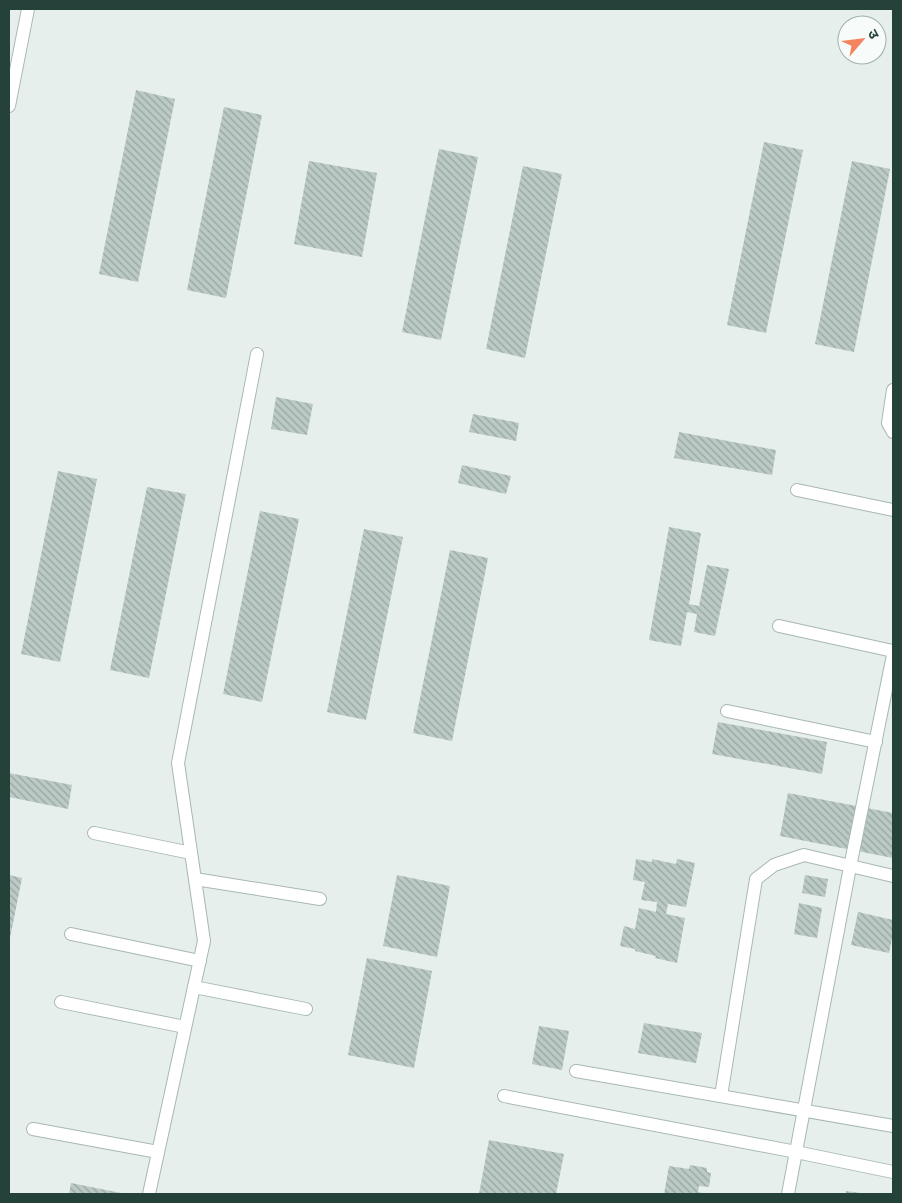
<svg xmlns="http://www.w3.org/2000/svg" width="902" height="1203" font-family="Jost,'Noto Sans Devanagari',sans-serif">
	<defs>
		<pattern id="building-back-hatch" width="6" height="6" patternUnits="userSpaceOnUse" patternTransform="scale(1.25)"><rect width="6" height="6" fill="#bbcac4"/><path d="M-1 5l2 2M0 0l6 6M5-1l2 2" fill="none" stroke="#98a6a0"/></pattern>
	</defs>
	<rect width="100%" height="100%" fill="#e6efeb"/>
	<g fill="url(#building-back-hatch)">
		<path d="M 136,90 L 175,99 L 138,282 L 99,274 Z"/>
		<path d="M 224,107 L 262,115 L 226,298 L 187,290 Z"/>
		<path d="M 764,142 L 803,150 L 766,333 L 727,325 Z"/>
		<path d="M 439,149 L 478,157 L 441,340 L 402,332 Z"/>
		<path d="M 309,161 L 377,173 L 362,257 L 294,244 Z"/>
		<path d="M 852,161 L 890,169 L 854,352 L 815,344 Z"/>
		<path d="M 523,166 L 562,174 L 525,358 L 486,349 Z"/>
		<path d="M 276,397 L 313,404 L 307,435 L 271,429 Z"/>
		<path d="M 473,414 L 519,423 L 516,441 L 469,432 Z"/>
		<path d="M 679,432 L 776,450 L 772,475 L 674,458 Z"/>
		<path d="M 462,465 L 511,476 L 506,494 L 458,483 Z"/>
		<path d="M 58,471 L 97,479 L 60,662 L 21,654 Z"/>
		<path d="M 147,487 L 186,494 L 149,678 L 110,670 Z"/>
		<path d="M 260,511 L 299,519 L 262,702 L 223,694 Z"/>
		<path d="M 669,527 L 701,533 L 689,604 L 699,606 L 707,565 L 729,569 L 715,636 L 694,632 L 697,614 L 687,612 L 681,646 L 649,640 Z"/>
		<path d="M 364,529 L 403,537 L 366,720 L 327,712 Z"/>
		<path d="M 450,550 L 488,558 L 452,741 L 413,733 Z"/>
		<path d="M 718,722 L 827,742 L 822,774 L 712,754 Z"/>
		<path d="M 9,773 L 72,785 L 68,809 L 9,797 Z"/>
		<path d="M 788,793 L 893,813 L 893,858 L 780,836 Z"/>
		<path d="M 636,859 L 652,862 L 652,859 L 676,864 L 677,859 L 695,863 L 686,907 L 668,904 L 666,914 L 685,918 L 677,963 L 655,958 L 656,956 L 635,951 L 635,949 L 620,946 L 624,926 L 635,929 L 639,908 L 656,912 L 657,902 L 641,900 L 645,882 L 633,880 Z"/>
		<path d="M 9,875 L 22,878 L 10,938 L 9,938 Z"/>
		<path d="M 397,875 L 450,886 L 437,957 L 383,946 Z"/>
		<path d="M 805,875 L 828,879 L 825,897 L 802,893 Z"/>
		<path d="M 799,903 L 822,908 L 817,938 L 794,934 Z"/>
		<path d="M 858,912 L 893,920 L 893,934 L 889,953 L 851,945 Z"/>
		<path d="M 367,958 L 432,971 L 414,1068 L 348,1055 Z"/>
		<path d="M 644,1023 L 702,1033 L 696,1063 L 638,1053 Z"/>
		<path d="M 539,1026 L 569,1031 L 562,1070 L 532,1064 Z"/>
		<path d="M 489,1140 L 564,1154 L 556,1194 L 479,1194 Z"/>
		<path d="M 690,1165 L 707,1168 L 707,1172 L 711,1173 L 709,1187 L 699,1186 L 698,1192 L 706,1194 L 664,1194 L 669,1166 L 689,1169 Z"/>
		<path d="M 71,1183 L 121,1193 L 121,1194 L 69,1194 Z"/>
		<path d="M 846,1191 L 861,1193 L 861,1194 L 846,1194 Z"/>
	</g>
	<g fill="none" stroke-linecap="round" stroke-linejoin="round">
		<g stroke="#a8b8b2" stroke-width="14">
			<g id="lane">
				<path d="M 9,106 L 28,9"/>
				<path d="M 893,390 L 888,423 L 893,432"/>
				<path d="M 797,490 L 893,510"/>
				<path d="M 779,626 L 893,651"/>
				<path d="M 727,711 L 876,742"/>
				<path d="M 94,833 L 191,853"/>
				<path d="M 195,879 L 320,899"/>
				<path d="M 71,934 L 200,961"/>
				<path d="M 194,987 L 306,1009"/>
				<path d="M 61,1002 L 185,1027"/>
				<path d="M 576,1071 L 893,1126"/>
				<path d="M 504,1096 L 796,1152 L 893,1172"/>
				<path d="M 721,1096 L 756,879 L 774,865 L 804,855 L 893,876"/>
				<path d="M 33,1129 L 158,1152"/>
				<path d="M 149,1194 L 204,941 L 178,763 L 257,354"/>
				<path d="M 788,1194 L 850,867 L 893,655"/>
			</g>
		</g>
		<use href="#lane" stroke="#fff" stroke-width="12"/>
	</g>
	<rect width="902" height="1203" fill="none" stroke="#24423a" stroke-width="20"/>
	<g transform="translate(862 40) rotate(62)"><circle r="24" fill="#f7fbf9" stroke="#a3b1ad"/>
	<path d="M0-4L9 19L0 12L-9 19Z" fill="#f4845f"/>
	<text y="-8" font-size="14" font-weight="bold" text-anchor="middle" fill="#24423a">उ</text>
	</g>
</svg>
